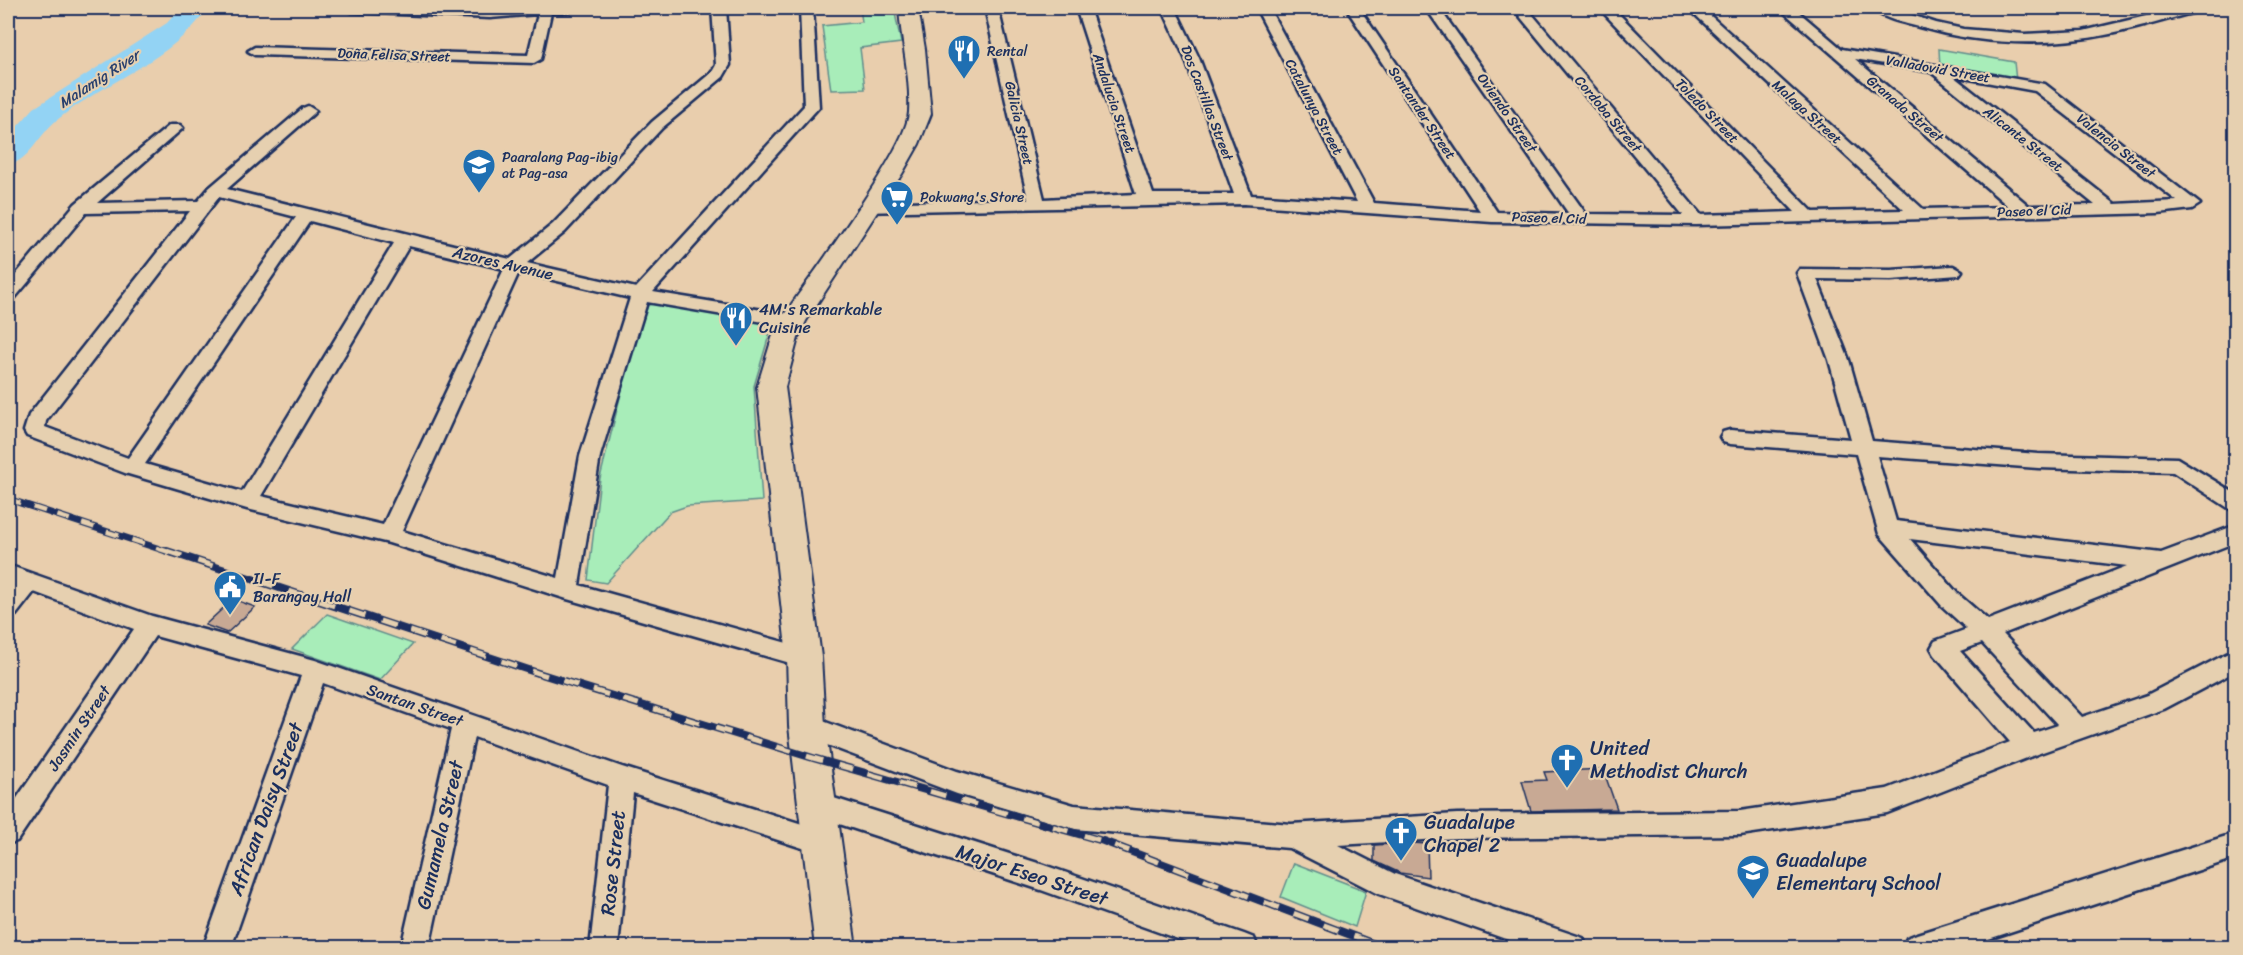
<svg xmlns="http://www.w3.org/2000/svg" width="2243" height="955" font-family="Sriracha,sans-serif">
	<rect width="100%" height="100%" fill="#e9cead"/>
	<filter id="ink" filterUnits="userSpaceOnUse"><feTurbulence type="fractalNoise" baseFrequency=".0167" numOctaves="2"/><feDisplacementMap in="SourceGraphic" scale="12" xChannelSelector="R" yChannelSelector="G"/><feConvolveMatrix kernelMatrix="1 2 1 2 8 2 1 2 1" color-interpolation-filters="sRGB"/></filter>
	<g filter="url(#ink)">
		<g fill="#a8edb9" stroke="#628e8c" stroke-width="1.5">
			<path d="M 860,8 L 894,8 L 901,43 L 860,48 L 865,89 L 831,90 L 822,26 L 862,22 Z"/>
			<path d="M 1939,49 L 2014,62 L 2016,81 L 1940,67 Z"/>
			<path d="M 659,303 L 760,321 L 766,325 L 770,332 L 754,386 L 762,501 L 687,506 L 670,512 L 606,583 L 588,580 L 600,478 L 631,353 L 648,305 Z"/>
			<path d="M 327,614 L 413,644 L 380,680 L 292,649 Z"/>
			<path d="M 1294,863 L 1366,891 L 1355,927 L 1281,897 Z"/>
		</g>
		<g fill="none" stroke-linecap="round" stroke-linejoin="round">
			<path fill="#93d3f4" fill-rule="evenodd" d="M 181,8 L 208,8 C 173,60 105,81 57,120 C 39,134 30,161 8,165 L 8,137 L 34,108 L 167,23 Z"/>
		</g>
		<g fill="#c8a994" stroke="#1b2f5e" stroke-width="1.5">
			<path d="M 233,599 L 255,607 L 227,633 L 205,625 Z"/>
			<path d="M 1603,769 L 1617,809 L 1531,811 L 1522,781 L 1547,780 L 1544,772 Z"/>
			<path d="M 1413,843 L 1427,844 L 1428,877 L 1400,873 L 1374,861 L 1374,845 Z"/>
		</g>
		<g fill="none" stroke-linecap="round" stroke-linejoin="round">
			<g stroke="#1b2f5e" stroke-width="5">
				<g id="street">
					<path d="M 345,8 L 577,8 L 570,12 L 551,13 L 541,59 L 534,63 L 255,55 L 248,51 L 255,47 L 528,55 L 538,14 L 490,18 L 352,12 Z"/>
					<path d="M 712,8 L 726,8 L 730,65 L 723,77 L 662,128 L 565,232 L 527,263 L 636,288 L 804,106 L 800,8 L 813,8 L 819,107 L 653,292 L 793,315 L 802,321 L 793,327 L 647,302 L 600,456 L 579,585 L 812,650 L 816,657 L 812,664 L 804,667 L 567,599 L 389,543 L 247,509 L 125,473 L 27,436 L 24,431 L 29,415 L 190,211 L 86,213 L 14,299 L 8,301 L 8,284 L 75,204 L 170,125 L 180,125 L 183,128 L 97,203 L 198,201 L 209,188 L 303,108 L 308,106 L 316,111 L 313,114 L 227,189 L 510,259 L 553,224 L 652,122 L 712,72 L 716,65 ZM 219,197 L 296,217 L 128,458 L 45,427 L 46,421 ZM 310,221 L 394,243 L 242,492 L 145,464 ZM 409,246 L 504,269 L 383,525 L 261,496 ZM 519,272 L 630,298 L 580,456 L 558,578 L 402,531 Z"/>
					<path d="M 985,8 L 998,8 L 1044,199 L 1136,194 L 1076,8 L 1089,8 L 1153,194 L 1234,194 L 1185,58 L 1162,8 L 1175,8 L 1199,58 L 1251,195 L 1357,202 L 1256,8 L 1269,8 L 1374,203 L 1480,211 L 1346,8 L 1359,8 L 1497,212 L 1569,214 L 1426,8 L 1439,8 L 1586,214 L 1683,215 L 1513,8 L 1527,8 L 1701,215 L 1795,212 L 1599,8 L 1613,8 L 1813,212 L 1904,210 L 1688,8 L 1702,8 L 1923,209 L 2009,207 L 1779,8 L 1794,8 L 1842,49 L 2045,84 L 2200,204 L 2192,209 L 2158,213 L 1696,225 L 1492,222 L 1244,204 L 861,212 L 859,208 L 867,203 L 1028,199 ZM 1855,59 L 1931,72 L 2095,205 L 2029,206 ZM 1953,76 L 2035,91 L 2177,201 L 2115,204 Z"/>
					<path d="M 1872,8 L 1890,8 L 1936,23 L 1963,29 L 2024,34 L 2083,31 L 2180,8 L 2202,8 L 2200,11 C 2170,18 2141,28 2110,34 C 2048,47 1980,45 1919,27 C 1905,23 1882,19 1872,8 Z"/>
					<path d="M 1953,266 L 1962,271 L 1959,275 L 1891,280 L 1817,279 L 1849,360 L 1872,441 L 2038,454 L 2177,458 L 2236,494 L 2236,513 L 2173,472 L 2038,468 L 1877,456 L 1896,521 L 2161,553 L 2236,525 L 2236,542 L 2003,634 L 2082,717 L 2147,695 L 2236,649 L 2236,671 L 2164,709 L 2037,754 L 1887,813 L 1740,835 L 1457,838 L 1338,845 L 1395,874 L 1583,938 L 1587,948 L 1531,948 L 1379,894 L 1289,848 L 1074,829 L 957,794 L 798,734 L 794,726 L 798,718 L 807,715 L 957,771 L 1074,805 L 1291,824 L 1457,814 L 1740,811 L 1887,789 L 2010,742 L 1935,655 L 1931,648 L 1935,641 L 1967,629 L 1942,606 L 1879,534 L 1856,454 L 1730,444 L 1723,442 L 1720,437 L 1723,432 L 1730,430 L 1851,439 L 1829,360 L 1797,273 L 1800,269 L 1891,270 ZM 1910,539 L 2127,566 L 1988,620 L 1958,594 ZM 1982,643 L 2058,725 L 2034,733 L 1960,651 Z"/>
					<path d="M 8,565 L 152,616 L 315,660 L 622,767 L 821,830 L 831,833 L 834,842 L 831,851 L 821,854 L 633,793 L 618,948 L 590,948 L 608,785 L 474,737 L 429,948 L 401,948 L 451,729 L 323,683 L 231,948 L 203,948 L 301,676 L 155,636 L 17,841 L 8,844 L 8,811 L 134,629 L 34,592 L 16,615 L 8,618 L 8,593 L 14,585 L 8,583 Z"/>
					<path d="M 818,793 L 1041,864 L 1244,934 L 1254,938 L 1258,948 L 1203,948 L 1041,890 L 818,817 L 809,813 L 805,805 L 809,797 Z"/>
					<path d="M 2236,833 L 2236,858 L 1961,948 L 1903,948 L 1907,938 L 1917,934 Z"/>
				</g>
			</g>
			<g stroke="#1b2f5e" stroke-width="4">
				<path id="secondary" d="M 899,8 L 918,8 L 925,49 L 931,114 L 919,144 L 902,174 L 806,321 L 798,338 L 785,387 L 821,657 L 825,726 L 856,948 L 815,948 L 789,726 L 787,657 L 757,387 L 772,338 L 780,321 C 806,282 907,150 909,112 C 911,77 901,42 899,8 Z"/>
			</g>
			<use href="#street" fill="#e6d0b0" fill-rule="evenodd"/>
			<use href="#secondary" fill="#e6d0b0" fill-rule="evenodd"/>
			<g stroke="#1b2f5e" stroke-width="7">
				<path id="rail-far1" d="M 8,499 L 172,553"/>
			</g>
			<g stroke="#1b2f5e" stroke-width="8">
				<path id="rail" d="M 167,551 L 538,673 L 813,758 L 1103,841 L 1385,948"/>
			</g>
			<use href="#rail-far1" stroke="#e6d0b0" stroke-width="4.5" stroke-dasharray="13" stroke-linecap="butt"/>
			<use href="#rail" stroke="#e6d0b0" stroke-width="5" stroke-dasharray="16" stroke-linecap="butt"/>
		</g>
	</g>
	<defs>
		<g id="restaurant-pin" transform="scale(1.725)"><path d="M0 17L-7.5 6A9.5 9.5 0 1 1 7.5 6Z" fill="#1f6fb2" stroke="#e6d0b0"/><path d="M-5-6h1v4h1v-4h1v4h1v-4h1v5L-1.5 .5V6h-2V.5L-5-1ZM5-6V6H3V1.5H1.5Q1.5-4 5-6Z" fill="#fff"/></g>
		<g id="school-pin" transform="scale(1.725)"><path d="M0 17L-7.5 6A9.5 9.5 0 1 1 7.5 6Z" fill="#1f6fb2" stroke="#e6d0b0"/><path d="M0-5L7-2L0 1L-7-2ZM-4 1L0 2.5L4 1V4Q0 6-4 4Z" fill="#fff"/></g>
		<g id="supermarket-pin" transform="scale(1.725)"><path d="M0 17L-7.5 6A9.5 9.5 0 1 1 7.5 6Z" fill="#1f6fb2" stroke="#e6d0b0"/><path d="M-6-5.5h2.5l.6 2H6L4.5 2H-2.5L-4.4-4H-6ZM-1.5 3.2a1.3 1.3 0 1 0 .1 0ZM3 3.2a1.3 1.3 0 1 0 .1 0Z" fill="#fff"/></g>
		<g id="civic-pin" transform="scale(1.725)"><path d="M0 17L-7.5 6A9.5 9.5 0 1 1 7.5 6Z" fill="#1f6fb2" stroke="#e6d0b0"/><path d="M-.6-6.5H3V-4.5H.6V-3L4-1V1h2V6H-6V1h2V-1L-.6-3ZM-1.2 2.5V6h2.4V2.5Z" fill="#fff"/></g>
		<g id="church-pin" transform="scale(1.725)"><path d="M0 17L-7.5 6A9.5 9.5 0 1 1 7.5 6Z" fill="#1f6fb2" stroke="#e6d0b0"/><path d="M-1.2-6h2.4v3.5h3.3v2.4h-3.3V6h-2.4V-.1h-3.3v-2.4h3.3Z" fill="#fff"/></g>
	</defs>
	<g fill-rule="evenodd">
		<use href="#restaurant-pin" x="964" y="51"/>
		<use href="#school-pin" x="479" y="165"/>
		<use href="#supermarket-pin" x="897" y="197"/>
		<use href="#restaurant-pin" x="736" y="318"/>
		<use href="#civic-pin" x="230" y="587"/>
		<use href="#church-pin" x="1567" y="760"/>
		<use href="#church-pin" x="1401" y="833"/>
		<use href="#school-pin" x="1753" y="871"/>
	</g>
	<g text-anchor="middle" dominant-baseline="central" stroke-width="4.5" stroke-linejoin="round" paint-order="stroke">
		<g font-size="14" fill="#1b2f5e" stroke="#e6d0b0" text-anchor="start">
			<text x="987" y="51">Rental</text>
			<text x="502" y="157">Paaralang Pag-ibig<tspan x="502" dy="16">at Pag-asa</tspan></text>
			<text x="920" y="197">Pokwang's Store</text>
		</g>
		<g font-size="14" fill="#1b2f5e" stroke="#e6d0b0">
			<text transform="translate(394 55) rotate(2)">Doña Felisa Street</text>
			<text transform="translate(1938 69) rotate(10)">Valladovid Street</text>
			<text transform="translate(1114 103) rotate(71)">Andalucia Street</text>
			<text transform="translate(1207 103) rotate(69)">Dos Castillas Street</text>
			<text transform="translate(1314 107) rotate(62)">Catalunya Street</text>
			<text transform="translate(1905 109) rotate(40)">Granada Street</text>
			<text transform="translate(1707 111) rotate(46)">Toledo Street</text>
			<text transform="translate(1807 112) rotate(42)">Malaga Street</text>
			<text transform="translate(1422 113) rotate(56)">Santander Street</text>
			<text transform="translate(1507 113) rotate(55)">Oviendo Street</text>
			<text transform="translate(1608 114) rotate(50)">Cordoba Street</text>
			<text transform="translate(1019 123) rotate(77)">Galicia Street</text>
			<text transform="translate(2023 139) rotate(38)">Alicante Street</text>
			<text transform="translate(2116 146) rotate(38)">Valencia Street</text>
			<text transform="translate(2034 211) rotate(-2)">Paseo el Cid</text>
			<text transform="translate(1549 218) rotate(2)">Paseo el Cid</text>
		</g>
		<g font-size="15" font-style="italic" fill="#273f6d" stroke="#e6d0b0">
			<text transform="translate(99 79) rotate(-33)">Malamig River</text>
		</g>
		<g font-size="16" fill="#1b2f5e" stroke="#e6d0b0">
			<text transform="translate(503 263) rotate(13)">Azores Avenue</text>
			<text transform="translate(415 705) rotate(19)">Santan Street</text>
			<text transform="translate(79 728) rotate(-56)">Jasmin Street</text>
		</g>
		<g font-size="16" fill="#1b2f5e" stroke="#e6d0b0" text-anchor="start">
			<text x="759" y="309">4M's Remarkable<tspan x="759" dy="18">Cuisine</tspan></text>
			<text x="253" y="578">II-F<tspan x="253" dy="18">Barangay Hall</tspan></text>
		</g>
		<g font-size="20" fill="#1b2f5e" stroke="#e6d0b0" text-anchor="start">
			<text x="1590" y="748">United<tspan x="1590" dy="23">Methodist Church</tspan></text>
			<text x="1424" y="822">Guadalupe<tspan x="1424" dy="23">Chapel 2</tspan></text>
			<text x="1776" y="860">Guadalupe<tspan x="1776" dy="23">Elementary School</tspan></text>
		</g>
		<g font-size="20" fill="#1b2f5e" stroke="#e6d0b0">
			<text transform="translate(266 809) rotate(-70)">African Daisy Street</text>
			<text transform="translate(440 835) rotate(-77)">Gumamela Street</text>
			<text transform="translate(613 863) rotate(-84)">Rose Street</text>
			<text transform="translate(1032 875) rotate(18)">Major Eseo Street</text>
		</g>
	</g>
	<rect width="2243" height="955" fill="none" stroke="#e6d0b0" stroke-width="30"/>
	<rect x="15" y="15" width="2213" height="925" fill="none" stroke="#1b2f5e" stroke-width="2" filter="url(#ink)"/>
</svg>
